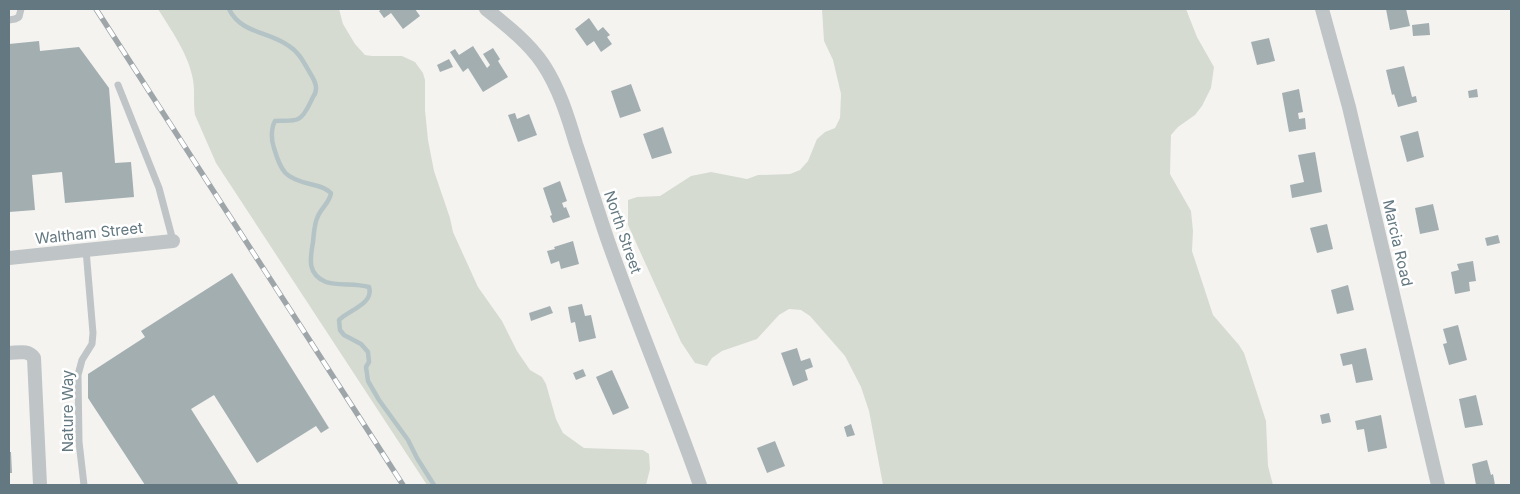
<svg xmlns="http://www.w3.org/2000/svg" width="1520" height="494" font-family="Inter,sans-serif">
	<rect width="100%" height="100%" fill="#f4f3f0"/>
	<g fill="#d6dbd1">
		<path d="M 158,9 L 339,9 L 343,24 L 355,44 L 365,55 L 372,56 L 402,56 L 415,62 L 423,73 L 425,80 L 425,110 L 428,140 L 434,171 L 450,218 L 453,232 L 478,287 L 502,321 L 517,351 L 530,370 L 542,377 L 546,384 L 556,419 L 563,433 L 584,448 L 643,450 L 649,454 L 650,469 L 646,485 L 427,485 L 216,163 L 195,115 C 193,103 195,91 193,80 C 189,55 171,30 158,9 Z"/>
		<path d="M 822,9 L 1186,9 L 1197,37 L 1214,67 L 1211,88 L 1202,106 L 1195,115 L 1178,127 L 1171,135 L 1170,174 L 1191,211 L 1193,231 L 1192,251 L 1213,315 L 1239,345 L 1244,353 L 1266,421 L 1268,466 L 1273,485 L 883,485 L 869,411 L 861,387 L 845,356 L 810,316 L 801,310 L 789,309 L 779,315 L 757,339 L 722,351 L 712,358 L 707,366 L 695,363 L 681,342 L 628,225 L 628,200 L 637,197 L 660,196 L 691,176 L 711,172 L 747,179 L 758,175 L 790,174 L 800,170 L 808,161 L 817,139 L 825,132 L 835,128 L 840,118 L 841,94 L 833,60 L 824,41 Z"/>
	</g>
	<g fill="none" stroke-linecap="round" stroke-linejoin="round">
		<path stroke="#b4c3c5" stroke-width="4.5" d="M 229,9 C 241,34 269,31 289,46 C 299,52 304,63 310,73 C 315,81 319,89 313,97 C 310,103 305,116 298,119 C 292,122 282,120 275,121 C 271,128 271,140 274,148 C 281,172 285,178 310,184 C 318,186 325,187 331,193 C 330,202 322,207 318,216 C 314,224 314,233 313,242 C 310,259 307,274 326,282 C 337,286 355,283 369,287 C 374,304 349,310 339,320 L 340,330 L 344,335 L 361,344 L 368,352 L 369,362 L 366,367 L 368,381 L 379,400 L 408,440 L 417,458 L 434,485"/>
	</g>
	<g fill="#a3aeb1">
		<path d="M 382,9 L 415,9 L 420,16 L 403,29 L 391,13 L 384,18 L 379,11 Z"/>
		<path d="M 1386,9 L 1406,9 L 1410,26 L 1390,30 Z"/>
		<path d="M 589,18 L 598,31 L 603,27 L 610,35 L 607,37 L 612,44 L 601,52 L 594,41 L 587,46 L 575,29 Z"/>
		<path d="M 1429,23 L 1430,35 L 1413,36 L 1412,25 Z"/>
		<path d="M 1269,38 L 1275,61 L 1257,65 L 1251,42 Z"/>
		<path d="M 39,41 L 40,51 L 79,47 L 109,88 L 115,163 L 131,162 L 134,197 L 65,203 L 62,172 L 32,175 L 35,210 L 9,212 L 9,44 Z"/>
		<path d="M 473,46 L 487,68 L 490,65 L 483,54 L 493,48 L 500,59 L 498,61 L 508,77 L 483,92 L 468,68 L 463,72 L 450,52 L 455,49 L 459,55 Z"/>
		<path d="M 449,59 L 453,67 L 440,72 L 437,65 Z"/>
		<path d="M 1404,66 L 1412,97 L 1416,96 L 1417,102 L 1398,107 L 1394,94 L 1392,95 L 1386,70 Z"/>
		<path d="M 631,84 L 641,111 L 620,118 L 611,91 Z"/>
		<path d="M 1299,89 L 1303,112 L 1298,113 L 1299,119 L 1305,118 L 1306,129 L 1289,132 L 1282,93 Z"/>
		<path d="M 1477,89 L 1478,97 L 1469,98 L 1468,91 Z"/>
		<path d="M 515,113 L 517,119 L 529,114 L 537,135 L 518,142 L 508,115 Z"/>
		<path d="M 663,127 L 672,153 L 652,159 L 643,134 Z"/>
		<path d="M 1418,131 L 1424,157 L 1407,162 L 1400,136 Z"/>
		<path d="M 1315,152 L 1322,192 L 1292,198 L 1290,185 L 1304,182 L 1298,155 Z"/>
		<path d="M 560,181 L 567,201 L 562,203 L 564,208 L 566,207 L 570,217 L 553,223 L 550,216 L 552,215 L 543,188 Z"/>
		<path d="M 1433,204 L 1439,230 L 1420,234 L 1415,208 Z"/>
		<path d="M 1327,224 L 1333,249 L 1317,253 L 1310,228 Z"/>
		<path d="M 1498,235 L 1500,243 L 1487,246 L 1485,238 Z"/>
		<path d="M 573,241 L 579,264 L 561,269 L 559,261 L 551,264 L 547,251 L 555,249 L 554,247 Z"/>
		<path d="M 1473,261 L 1476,281 L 1469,282 L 1470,291 L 1455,294 L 1451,272 L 1459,270 L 1457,264 Z"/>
		<path d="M 232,273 L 329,428 L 321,433 L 316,426 L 257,463 L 214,395 L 191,409 L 239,485 L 145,485 L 88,398 L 88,374 L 145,337 L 141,331 Z"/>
		<path d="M 1348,285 L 1354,310 L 1337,314 L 1331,290 Z"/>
		<path d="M 582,304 L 585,316 L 591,315 L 596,338 L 579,342 L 575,322 L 571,323 L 568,307 Z"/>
		<path d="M 550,306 L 553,313 L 531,321 L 529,313 Z"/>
		<path d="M 1458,325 L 1467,360 L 1449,365 L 1443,344 L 1447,343 L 1443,329 Z"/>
		<path d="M 797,348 L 801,361 L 810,358 L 813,367 L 805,370 L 808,380 L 793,386 L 781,353 Z"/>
		<path d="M 1366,348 L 1373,380 L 1356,383 L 1352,364 L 1343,366 L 1340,354 Z"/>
		<path d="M 583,369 L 586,376 L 576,380 L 573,373 Z"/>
		<path d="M 612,370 L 629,408 L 613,415 L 596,377 Z"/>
		<path d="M 1476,395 L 1483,425 L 1465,428 L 1459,399 Z"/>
		<path d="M 1329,413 L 1331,422 L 1322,424 L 1320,415 Z"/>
		<path d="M 1381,415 L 1387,448 L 1368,452 L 1364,429 L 1357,430 L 1355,421 Z"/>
		<path d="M 851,424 L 855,435 L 847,437 L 844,427 Z"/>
		<path d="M 775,441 L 785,466 L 767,473 L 757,448 Z"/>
		<path d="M 9,452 L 11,452 L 12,473 L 9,473 Z"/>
		<path d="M 1487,460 L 1491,475 L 1493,474 L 1495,485 L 1476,485 L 1472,464 Z"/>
	</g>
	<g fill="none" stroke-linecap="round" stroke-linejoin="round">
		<g stroke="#bfc4c6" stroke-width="7">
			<path d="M 9,20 L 15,19 L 19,17 L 21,9"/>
			<path d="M 118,85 L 159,188 L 173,241"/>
			<path d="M 84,485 L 79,442 L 78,375 L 82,360 L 92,344 L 93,333 L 86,250"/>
		</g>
		<g stroke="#bfc4c6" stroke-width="14">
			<path d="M 486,9 C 506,25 528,42 543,64 C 559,88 568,117 576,144 C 587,176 597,209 608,241 C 637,323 671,403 700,485"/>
			<path d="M 1322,9 L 1349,107 L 1438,485"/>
			<path d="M 9,258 L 173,241"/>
			<path d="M 9,353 C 17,353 28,349 34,358 L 40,485"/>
		</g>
		<g stroke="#9ea6aa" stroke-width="5.5">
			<path id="rail" d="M 96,9 L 403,485"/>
		</g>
		<use href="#rail" stroke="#fff" stroke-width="4" stroke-dasharray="11" stroke-linecap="butt"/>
	</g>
	<g text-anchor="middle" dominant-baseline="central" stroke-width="5" stroke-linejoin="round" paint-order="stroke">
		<g font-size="15" fill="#637881" stroke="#fff">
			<text transform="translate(623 232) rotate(71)">North Street</text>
			<text transform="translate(89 233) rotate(-6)">Waltham Street</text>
			<text transform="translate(1398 243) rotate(77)">Marcia Road</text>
			<text transform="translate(67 411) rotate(-90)">Nature Way</text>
		</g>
	</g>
	<rect width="1520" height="494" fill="none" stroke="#637881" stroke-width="20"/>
</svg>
